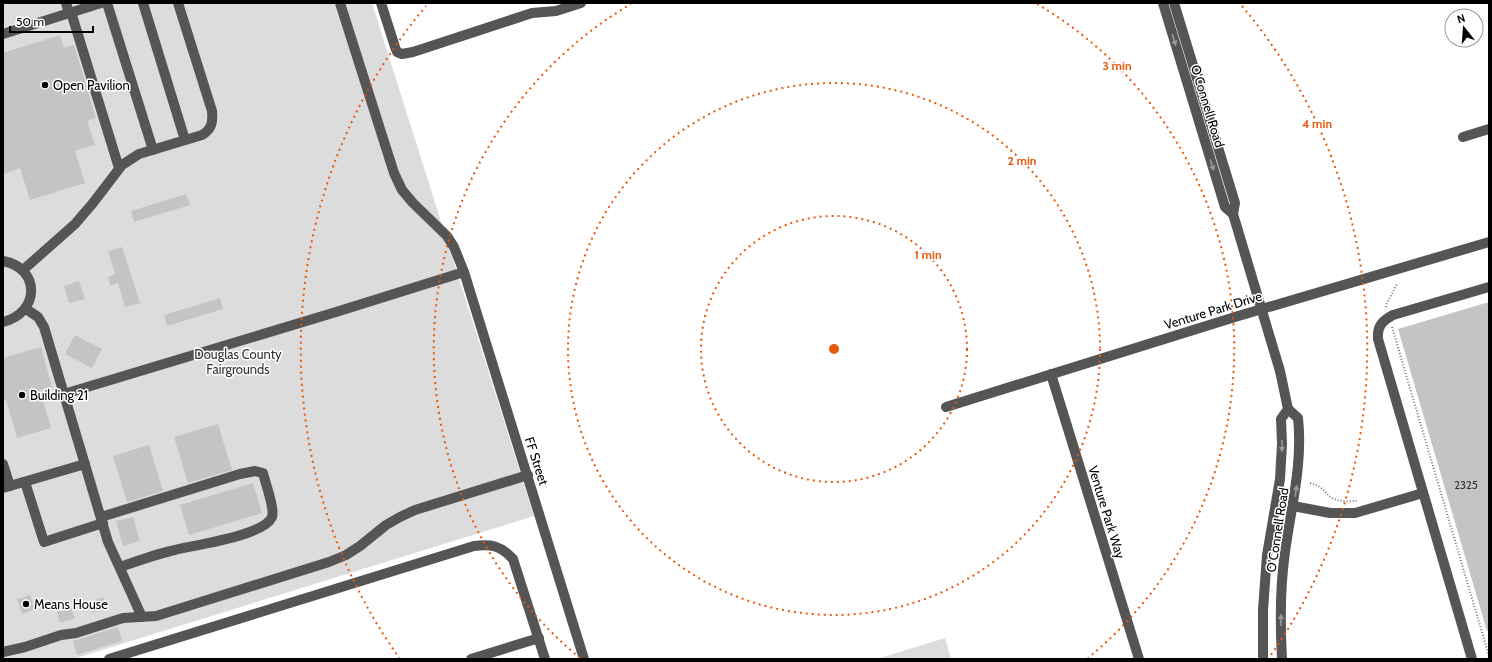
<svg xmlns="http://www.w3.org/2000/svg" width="1492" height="662" font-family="Cabin,sans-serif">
	<rect width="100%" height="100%" fill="#fff"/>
	<g fill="#dcdcdc">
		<path d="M 3,3 L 372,3 L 534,516 L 73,659 L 3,659 Z"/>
		<path d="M 945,638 L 951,659 L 877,659 Z"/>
	</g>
	<g fill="#c4c4c4">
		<path d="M 60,35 L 64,48 L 74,45 L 96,118 L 87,121 L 95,145 L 75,151 L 85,183 L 30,200 L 20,168 L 3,174 L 3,53 Z"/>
		<path d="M 186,194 L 190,205 L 134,222 L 131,211 Z"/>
		<path d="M 122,247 L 140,303 L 125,307 L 118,283 L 110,286 L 108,277 L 115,274 L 108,251 Z"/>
		<path d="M 79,281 L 85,299 L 69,303 L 64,286 Z"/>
		<path d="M 220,298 L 223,309 L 167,326 L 164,315 Z"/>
		<path d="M 1489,302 L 1489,631 L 1487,631 L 1398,329 Z"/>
		<path d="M 75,335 L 102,349 L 92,368 L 65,354 Z"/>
		<path d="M 41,347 L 52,387 L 40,390 L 51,428 L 17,438 L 6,400 L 3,401 L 3,358 Z"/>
		<path d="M 218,424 L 232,470 L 188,483 L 174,437 Z"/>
		<path d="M 149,445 L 163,491 L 127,502 L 113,456 Z"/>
		<path d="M 253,483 L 262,513 L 189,535 L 180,505 Z"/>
		<path d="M 133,517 L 140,541 L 123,546 L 116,521 Z"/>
		<path d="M 30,595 L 35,609 L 22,614 L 17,599 Z"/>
		<path d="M 103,597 L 107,608 L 92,613 L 89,602 Z"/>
		<path d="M 71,608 L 75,618 L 60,623 L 57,612 Z"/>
		<path d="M 118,627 L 122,641 L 77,655 L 73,641 Z"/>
	</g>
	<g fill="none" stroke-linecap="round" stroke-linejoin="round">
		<g stroke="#777" stroke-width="2" stroke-dasharray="1 2" stroke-linecap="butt">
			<path d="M 1386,307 L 1386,305 L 1397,284"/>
			<path d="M 1392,327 L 1489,656"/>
			<path d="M 1310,483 C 1325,487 1324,494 1334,499 C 1341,502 1350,501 1357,501"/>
		</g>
		<g stroke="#555" stroke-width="10">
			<path d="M 66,3 L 69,13"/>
			<path d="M 107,3 L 153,150"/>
			<path d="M 143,3 L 185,140"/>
			<path d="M 340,3 L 394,173 L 402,190 L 413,203 L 447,236 L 454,247 L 464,272 L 584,659"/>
			<path d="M 381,3 L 395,47 L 397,52 L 402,54 L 413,52 L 532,13 L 556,11 L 581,3"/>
			<path d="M 1163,3 L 1225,207 L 1233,214"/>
			<path d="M 1174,3 L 1235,203 L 1233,214 L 1280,371 L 1288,409 L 1281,419 L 1282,444 L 1280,479 L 1267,555 L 1263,610 L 1263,659"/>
			<path d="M 71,12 L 119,168"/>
			<path d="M 3,34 L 101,3"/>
			<path d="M 1463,137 L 1489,129"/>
			<path d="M 3,261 C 41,268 40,313 3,322"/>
			<path d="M 23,270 L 75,224 L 93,203 L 122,165 L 139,154 L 202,135 C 212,129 213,122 212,111 L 178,3"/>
			<path d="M 26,309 L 38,317 L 44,327 L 108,542 L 142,617"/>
			<path d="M 1051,374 L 1139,659"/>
			<path d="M 64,394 L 336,312 L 464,272"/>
			<path d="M 946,407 L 1235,317 L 1489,242"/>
			<path d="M 3,464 L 10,486"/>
			<path d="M 25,482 L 44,542 L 103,523"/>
			<path d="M 3,488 L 85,464"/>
			<path d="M 1293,506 L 1330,513 L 1355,513 L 1423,493"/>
			<path d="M 101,517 L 240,474 L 255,471 L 263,473 C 265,482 275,509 272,517 C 264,536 194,545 175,550 C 156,554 138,561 120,567"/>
			<path d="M 3,652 L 25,647 L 61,635 L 76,633 L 123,618 L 156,616 L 329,562 L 346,555 L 360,546 L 386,525 L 400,517 L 415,510 L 528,475"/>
			<path d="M 109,659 L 474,546 C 491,544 500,545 513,559 L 545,659"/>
			<path d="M 471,659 L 539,638"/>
			<path d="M 1282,659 C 1280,623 1280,587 1285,552 C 1291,507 1303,464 1298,418 L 1288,409"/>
			<path d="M 1472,659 L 1378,339 C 1377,326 1382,321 1393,315 L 1489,287"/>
		</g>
	</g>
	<defs><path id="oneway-solid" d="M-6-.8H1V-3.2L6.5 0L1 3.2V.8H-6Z"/></defs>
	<g fill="#999">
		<use href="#oneway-solid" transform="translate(1174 40) rotate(73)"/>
		<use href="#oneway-solid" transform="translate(1212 165) rotate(73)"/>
		<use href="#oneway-solid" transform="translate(1282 446) rotate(90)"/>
		<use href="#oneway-solid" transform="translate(1296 491) rotate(-82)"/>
		<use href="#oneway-solid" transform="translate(1281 620) rotate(-90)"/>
	</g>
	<g fill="none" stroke="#e8590c" stroke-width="2" stroke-dasharray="2 4">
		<circle cx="834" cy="349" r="133"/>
		<circle cx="834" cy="349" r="266"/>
		<path d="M580 658A400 400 0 0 1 631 4M1037 4A400 400 0 0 1 1088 658"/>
		<path d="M400 659A533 533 0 0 1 426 6M1242 6A533 533 0 0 1 1268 659"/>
	</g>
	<g fill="#000" stroke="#fff" stroke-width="1.5">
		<circle cx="45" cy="85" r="4"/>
		<circle cx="22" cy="395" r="4"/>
		<circle cx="26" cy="604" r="4"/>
	</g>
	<g text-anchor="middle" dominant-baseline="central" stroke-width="3" stroke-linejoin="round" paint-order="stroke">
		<g font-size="11" fill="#313131">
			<text x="1466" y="485">2325</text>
		</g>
		<g font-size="13" fill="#000" stroke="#fff" text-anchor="start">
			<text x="53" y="85">Open Pavilion</text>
			<text x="30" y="395">Building 21</text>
			<text x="34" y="604">Means House</text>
		</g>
		<g font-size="13" fill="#000" stroke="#fff">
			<text transform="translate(1208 106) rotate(73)">O'Connell Road</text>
			<text transform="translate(1213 310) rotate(-17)">Venture Park Drive</text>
			<text transform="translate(537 461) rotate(72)">FF Street</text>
			<text transform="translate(1107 512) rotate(73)">Venture Park Way</text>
			<text transform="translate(1277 530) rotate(-81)">O'Connell Road</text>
		</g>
		<g font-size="13" fill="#333" stroke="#fff">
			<text x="238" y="354">Douglas County<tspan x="238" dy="15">Fairgrounds</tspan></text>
		</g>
	</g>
	<circle cx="834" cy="349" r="6" fill="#e8590c" stroke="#fff" stroke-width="2"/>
	<g font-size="12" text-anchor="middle" font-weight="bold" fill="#e8590c" stroke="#fff" stroke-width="3" stroke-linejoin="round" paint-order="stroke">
		<text x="1117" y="70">3 min</text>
		<text x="1317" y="128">4 min</text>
		<text x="1022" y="165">2 min</text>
		<text x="928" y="259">1 min</text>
	</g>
	<rect width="1492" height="662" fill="none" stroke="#000000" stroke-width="8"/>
	<g transform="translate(1464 28) rotate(343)"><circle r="19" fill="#ffffff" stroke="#999999"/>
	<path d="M0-3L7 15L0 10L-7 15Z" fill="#000000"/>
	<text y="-6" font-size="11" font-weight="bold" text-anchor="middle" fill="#000000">N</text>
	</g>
	<path d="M10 26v6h83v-6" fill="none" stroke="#000000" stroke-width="2"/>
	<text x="16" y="26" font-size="12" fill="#000000" stroke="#ffffff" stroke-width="3" paint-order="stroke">50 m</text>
</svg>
